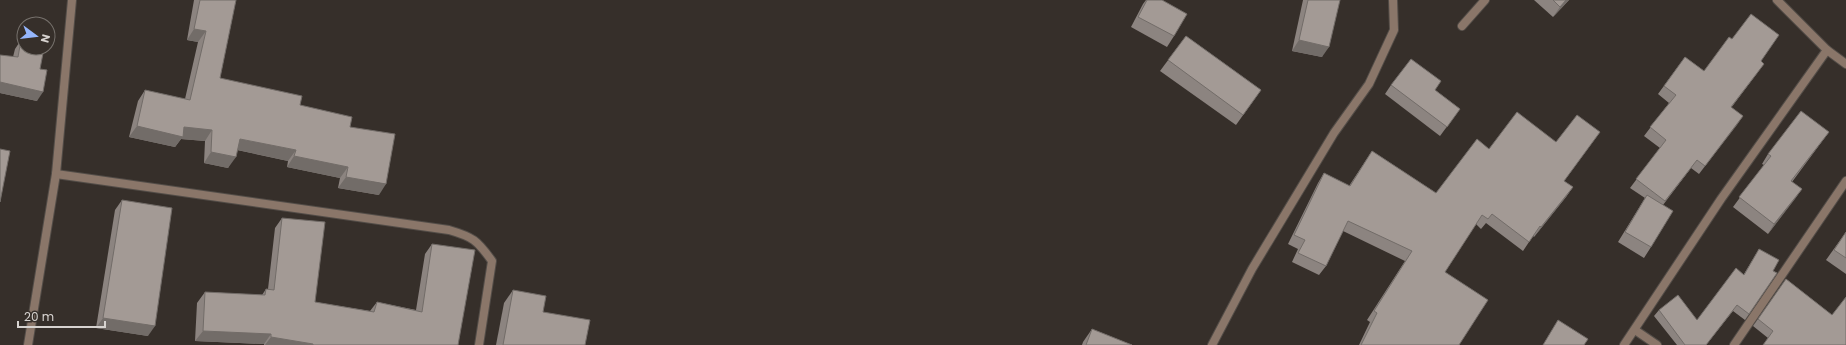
<svg xmlns="http://www.w3.org/2000/svg" width="1846" height="345" font-family="Poppins,sans-serif">
	<rect width="100%" height="100%" fill="#362f2a"/>
	<g fill="none" stroke-linecap="round" stroke-linejoin="round">
		<g stroke="#534d48" stroke-width="10">
			<g id="minor">
				<path d="M 1777,0 L 1827,50 L 1846,64"/>
				<path d="M 1462,26 L 1485,0"/>
				<path d="M 56,174 L 449,230 C 473,237 477,240 492,261 L 479,345"/>
				<path d="M 1635,330 L 1657,345"/>
				<path d="M 28,345 L 56,174 L 72,0"/>
				<path d="M 1212,345 L 1252,269 L 1334,133 L 1369,84 L 1394,30 L 1393,0"/>
				<path d="M 1624,345 L 1721,199 L 1827,50"/>
				<path d="M 1734,345 L 1846,181"/>
			</g>
		</g>
		<use href="#minor" stroke="#8a7669" stroke-width="8"/>
	</g>
	<g fill="#8c8480">
		<path d="M 194,0 L 236,0 L 220,78 L 300,105 L 350,127 L 379,195 L 338,188 L 340,178 L 287,167 L 288,161 L 237,150 L 228,168 L 204,163 L 205,141 L 181,139 L 175,147 L 129,137 L 138,101 L 145,90 L 185,99 L 198,42 L 187,40 Z"/>
		<path d="M 1146,0 L 1162,0 L 1174,36 L 1167,47 L 1131,27 L 1143,4 Z"/>
		<path d="M 1303,0 L 1340,0 L 1322,57 L 1292,51 Z"/>
		<path d="M 1534,0 L 1569,0 L 1553,17 Z"/>
		<path d="M 1186,36 L 1261,90 L 1236,125 L 1160,71 Z"/>
		<path d="M 21,40 L 40,69 L 37,101 L 0,93 L 0,55 L 13,57 L 15,49 Z"/>
		<path d="M 1685,57 L 1704,71 L 1761,61 L 1758,72 L 1731,108 L 1743,116 L 1699,174 L 1691,168 L 1663,205 L 1651,247 L 1644,258 L 1618,242 L 1645,198 L 1630,188 L 1660,148 L 1644,136 L 1669,103 L 1658,94 Z"/>
		<path d="M 1391,85 L 1435,90 L 1460,109 L 1440,136 L 1385,94 Z"/>
		<path d="M 1600,132 L 1564,181 L 1573,187 L 1566,197 L 1534,237 L 1533,236 L 1523,251 L 1486,223 L 1481,229 L 1476,224 L 1445,272 L 1459,345 L 1359,345 L 1370,322 L 1367,320 L 1405,261 L 1343,231 L 1326,266 L 1319,275 L 1292,262 L 1298,249 L 1288,244 L 1318,183 L 1324,173 L 1349,186 L 1372,151 L 1436,193 L 1489,149 L 1556,142 Z"/>
		<path d="M 1829,132 L 1792,182 L 1802,189 L 1768,234 L 1733,207 L 1764,165 L 1762,164 L 1768,154 Z"/>
		<path d="M 122,200 L 148,336 L 96,328 L 115,210 Z"/>
		<path d="M 282,218 L 315,302 L 370,311 L 377,302 L 416,310 L 425,254 L 432,244 L 458,345 L 264,345 L 264,344 L 195,341 L 197,303 L 205,292 L 262,295 L 266,289 L 268,289 L 275,228 Z"/>
		<path d="M 1846,232 L 1846,274 L 1826,260 Z"/>
		<path d="M 1759,249 L 1773,271 L 1777,273 L 1745,320 L 1733,311 L 1706,345 L 1677,345 L 1654,316 L 1659,310 L 1697,320 L 1744,274 Z"/>
		<path d="M 1786,279 L 1832,315 L 1846,345 L 1768,338 L 1753,326 Z"/>
		<path d="M 513,290 L 543,312 L 585,345 L 496,345 L 504,303 Z"/>
		<path d="M 1092,329 L 1132,345 L 1082,345 L 1083,342 Z"/>
	</g>
	<g fill="#726c68">
		<path d="M 1566,0 L 1569,0 L 1553,17 L 1560,7 Z"/>
		<path d="M 194,29 L 206,31 L 198,42 L 187,40 Z"/>
		<path d="M 1299,40 L 1329,47 L 1322,57 L 1292,51 Z"/>
		<path d="M 0,82 L 43,92 L 37,101 L 0,93 Z"/>
		<path d="M 1743,116 L 1737,125 L 1699,174 L 1705,166 Z"/>
		<path d="M 137,126 L 184,127 L 212,130 L 205,141 L 181,139 L 175,147 L 129,137 Z"/>
		<path d="M 240,139 L 296,150 L 288,161 L 233,149 Z"/>
		<path d="M 211,152 L 236,157 L 228,168 L 204,163 Z"/>
		<path d="M 294,156 L 348,167 L 340,178 L 287,167 Z"/>
		<path d="M 1697,160 L 1691,168 L 1659,209 L 1665,201 Z"/>
		<path d="M 346,177 L 386,184 L 379,195 L 338,188 Z"/>
		<path d="M 1573,187 L 1566,197 L 1534,237 L 1541,227 Z"/>
		<path d="M 1802,189 L 1795,199 L 1768,234 L 1774,224 Z"/>
		<path d="M 103,318 L 155,326 L 148,336 L 96,328 Z"/>
		<path d="M 203,331 L 271,334 L 264,344 L 195,341 Z"/>
		<path d="M 271,337 L 313,344 L 313,345 L 265,345 Z"/>
	</g>
	<g fill="#a39a95" stroke="#726c68">
		<path d="M 200,0 L 236,0 L 220,78 L 302,96 L 300,105 L 352,117 L 350,127 L 395,134 L 386,184 L 346,177 L 348,167 L 294,156 L 296,150 L 240,139 L 236,157 L 211,152 L 212,130 L 184,127 L 183,137 L 137,126 L 145,90 L 190,100 L 206,31 L 194,29 Z"/>
		<path d="M 1147,0 L 1162,0 L 1187,14 L 1174,36 L 1138,17 Z"/>
		<path d="M 1308,0 L 1340,0 L 1329,47 L 1299,40 Z"/>
		<path d="M 1553,0 L 1566,0 L 1560,7 Z"/>
		<path d="M 1751,14 L 1779,35 L 1761,61 L 1764,64 L 1731,107 L 1743,116 L 1705,166 L 1697,160 L 1665,201 L 1636,179 L 1666,140 L 1650,127 L 1676,95 L 1664,86 L 1685,57 L 1704,71 L 1729,37 L 1732,39 Z"/>
		<path d="M 1186,36 L 1261,90 L 1243,115 L 1168,60 Z"/>
		<path d="M 21,40 L 24,41 L 24,48 L 44,48 L 40,69 L 47,70 L 43,92 L 0,82 L 0,55 L 18,57 Z"/>
		<path d="M 1411,59 L 1441,81 L 1435,90 L 1460,109 L 1447,127 L 1391,85 Z"/>
		<path d="M 1801,111 L 1829,132 L 1791,181 L 1802,189 L 1774,224 L 1739,197 L 1771,156 L 1768,154 Z"/>
		<path d="M 1517,112 L 1556,142 L 1577,115 L 1600,132 L 1564,181 L 1573,187 L 1541,227 L 1540,226 L 1529,242 L 1492,214 L 1488,219 L 1482,215 L 1445,272 L 1488,300 L 1459,345 L 1361,345 L 1377,313 L 1374,311 L 1412,251 L 1348,221 L 1326,266 L 1298,253 L 1305,240 L 1294,235 L 1324,173 L 1350,186 L 1372,151 L 1436,193 L 1477,139 L 1489,149 Z"/>
		<path d="M 0,149 L 10,151 L 0,202 Z"/>
		<path d="M 1647,195 L 1673,211 L 1651,247 L 1625,232 Z"/>
		<path d="M 122,200 L 172,208 L 155,326 L 103,318 Z"/>
		<path d="M 282,218 L 325,222 L 315,302 L 374,312 L 377,302 L 422,312 L 432,244 L 475,250 L 458,345 L 313,345 L 313,344 L 271,337 L 271,334 L 203,331 L 205,292 L 265,295 L 266,289 L 274,290 Z"/>
		<path d="M 1846,232 L 1846,258 L 1834,250 Z"/>
		<path d="M 1759,249 L 1779,260 L 1773,271 L 1777,273 L 1749,314 L 1737,305 L 1706,345 L 1685,345 L 1659,310 L 1678,295 L 1697,320 L 1736,268 L 1744,275 Z"/>
		<path d="M 1786,279 L 1832,315 L 1846,297 L 1846,345 L 1763,345 L 1773,331 L 1758,319 Z"/>
		<path d="M 513,290 L 546,296 L 543,312 L 590,320 L 585,345 L 503,345 Z"/>
		<path d="M 1558,320 L 1588,339 L 1584,345 L 1543,345 Z"/>
		<path d="M 1092,329 L 1132,345 L 1086,345 Z"/>
	</g>
	<g transform="translate(36 36) rotate(105)"><circle r="19" fill="#362f2a" stroke="#76716c"/>
	<path d="M0-3L7 15L0 10L-7 15Z" fill="#95b6fd"/>
	<text y="-6" font-size="11" font-weight="bold" text-anchor="middle" fill="#d7d3d0">N</text>
	</g>
	<path d="M18 321v6h87v-6" fill="none" stroke="#d7d3d0" stroke-width="2"/>
	<text x="24" y="321" font-size="12" fill="#d7d3d0" stroke="#362f2a" stroke-width="3" paint-order="stroke">20 m</text>
</svg>
